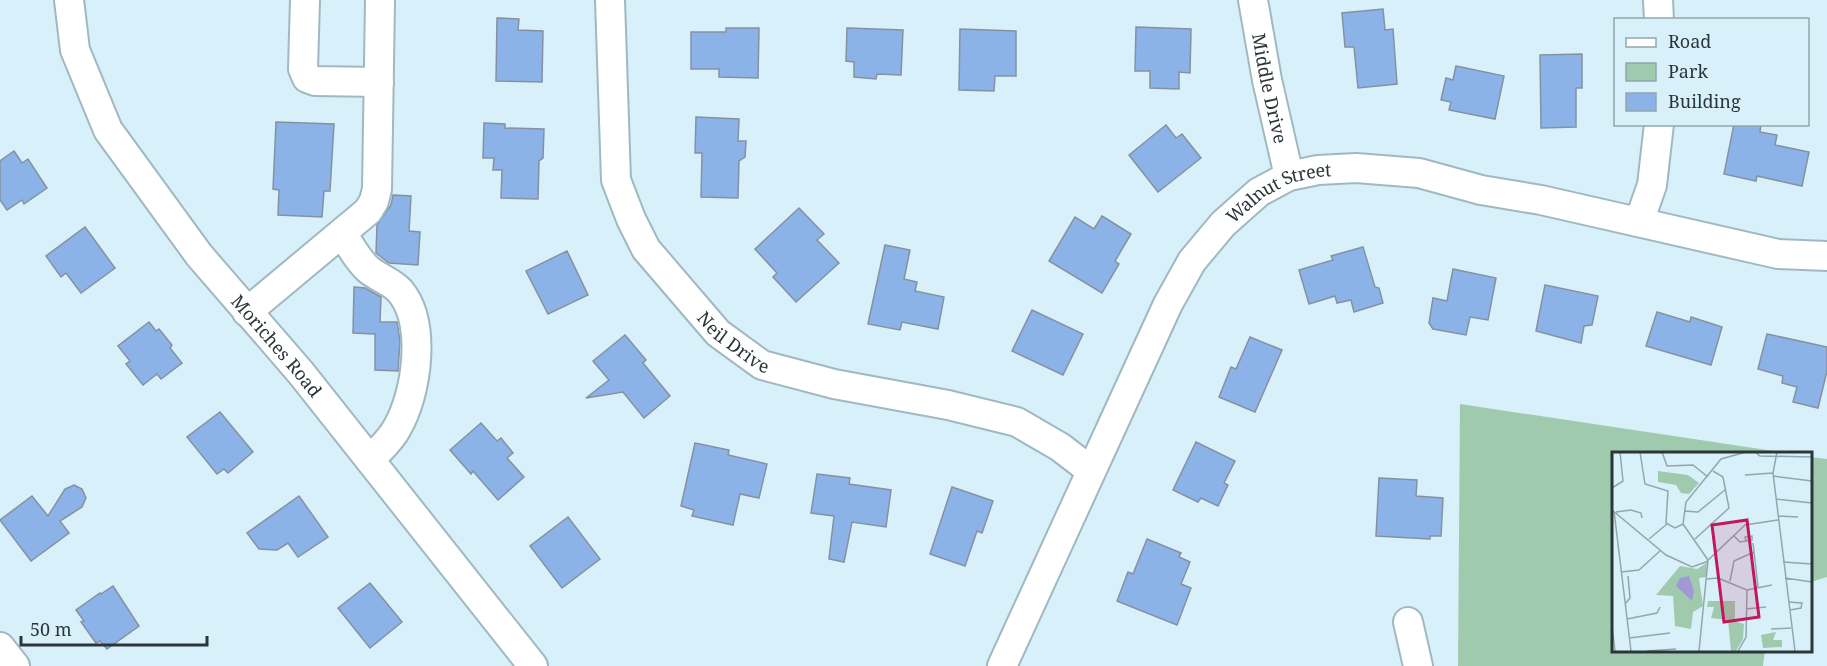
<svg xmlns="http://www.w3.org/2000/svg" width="1827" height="666" font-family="'Noto Serif',serif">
	<rect width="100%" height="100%" fill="#d7f0f9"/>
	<g fill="#a0caad">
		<path d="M 1460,404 L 1786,453 L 1614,453 L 1614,650 L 1765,650 L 1763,666 L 1458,666 Z"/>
		<path d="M 1810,457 L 1827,459 L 1827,577 L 1811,582 Z"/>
	</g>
	<g fill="#8cb3e8" stroke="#8591a2" stroke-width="1.5">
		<path d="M 1383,9 L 1385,30 L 1393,29 L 1397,84 L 1358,88 L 1354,47 L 1345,47 L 1342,13 Z"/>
		<path d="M 497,18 L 519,19 L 518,30 L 543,31 L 542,82 L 496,81 Z"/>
		<path d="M 1136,27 L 1191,29 L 1190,73 L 1179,72 L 1179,89 L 1150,88 L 1150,71 L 1135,71 Z"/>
		<path d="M 726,28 L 759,28 L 758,78 L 719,77 L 719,69 L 691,69 L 691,32 L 726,32 Z"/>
		<path d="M 847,28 L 903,30 L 901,75 L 877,74 L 876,79 L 854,77 L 854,62 L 846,61 Z"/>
		<path d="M 960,29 L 1016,31 L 1016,76 L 995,76 L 994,91 L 959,90 Z"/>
		<path d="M 1582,54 L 1582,88 L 1576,88 L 1576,127 L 1541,128 L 1540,55 Z"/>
		<path d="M 1456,66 L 1504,76 L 1495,119 L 1449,110 L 1451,102 L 1441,100 L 1446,78 L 1453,80 Z"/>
		<path d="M 696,117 L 739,119 L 738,141 L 746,141 L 745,157 L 739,161 L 738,198 L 701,197 L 702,153 L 695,153 Z"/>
		<path d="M 276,122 L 334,124 L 330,191 L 324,191 L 322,217 L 278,215 L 279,190 L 273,189 Z"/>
		<path d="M 484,123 L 505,124 L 505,128 L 544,129 L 543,158 L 539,161 L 538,199 L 501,198 L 502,170 L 493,170 L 494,158 L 483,158 Z"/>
		<path d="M 1734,124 L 1761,124 L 1760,132 L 1777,135 L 1775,145 L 1809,152 L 1802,186 L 1757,176 L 1756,181 L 1724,174 Z"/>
		<path d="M 1166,125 L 1176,138 L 1182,134 L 1201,158 L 1158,192 L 1129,155 Z"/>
		<path d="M 14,151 L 22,163 L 28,159 L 47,188 L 24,204 L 22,200 L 7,210 L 0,200 L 0,161 Z"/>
		<path d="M 393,195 L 411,196 L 409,231 L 420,232 L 418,265 L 389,263 L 376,253 L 377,225 L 391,205 Z"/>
		<path d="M 799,208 L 824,234 L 817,240 L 839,263 L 796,302 L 773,277 L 777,273 L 755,249 Z"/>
		<path d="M 1102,216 L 1131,234 L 1115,261 L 1119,264 L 1102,293 L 1049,261 L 1075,217 L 1094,229 Z"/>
		<path d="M 85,227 L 115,268 L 81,293 L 66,273 L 61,277 L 46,256 Z"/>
		<path d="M 885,245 L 910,250 L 904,279 L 917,282 L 915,291 L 944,297 L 938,329 L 902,322 L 900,330 L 868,324 Z"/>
		<path d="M 1363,247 L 1375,287 L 1379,288 L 1383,303 L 1354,312 L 1351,300 L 1337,303 L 1335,296 L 1309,304 L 1299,270 L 1333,260 L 1331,256 Z"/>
		<path d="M 567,251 L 588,295 L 548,314 L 526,271 Z"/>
		<path d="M 1453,269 L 1496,278 L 1488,320 L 1470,317 L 1466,335 L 1433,329 L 1429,323 L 1433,298 L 1447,301 Z"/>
		<path d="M 1545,285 L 1598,296 L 1592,325 L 1584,326 L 1581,343 L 1536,331 Z"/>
		<path d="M 354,287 L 365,288 L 381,297 L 380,322 L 397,322 L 400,341 L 398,371 L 375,370 L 375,334 L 353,333 Z"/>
		<path d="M 1032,310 L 1083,334 L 1063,375 L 1012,351 Z"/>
		<path d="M 1657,312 L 1690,322 L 1691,317 L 1722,327 L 1711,365 L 1646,346 Z"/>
		<path d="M 149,322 L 156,331 L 159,329 L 172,345 L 170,348 L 182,363 L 161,379 L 157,374 L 143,385 L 126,364 L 130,361 L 118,346 Z"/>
		<path d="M 1767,334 L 1827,347 L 1827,371 L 1818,408 L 1793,402 L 1797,387 L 1782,383 L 1783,376 L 1758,369 Z"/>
		<path d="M 625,335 L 646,360 L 643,363 L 670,396 L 644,418 L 623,392 L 586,398 L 609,380 L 593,361 Z"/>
		<path d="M 1250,337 L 1282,350 L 1255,412 L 1219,397 L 1231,367 L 1236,369 Z"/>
		<path d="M 220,412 L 253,452 L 228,473 L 224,469 L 217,474 L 187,437 Z"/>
		<path d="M 481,423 L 497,441 L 501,438 L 513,453 L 507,458 L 524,477 L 498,500 L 473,471 L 471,474 L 450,450 Z"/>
		<path d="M 1196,442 L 1235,461 L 1224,483 L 1228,485 L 1218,506 L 1201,498 L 1198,502 L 1173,490 Z"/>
		<path d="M 695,443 L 729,450 L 728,455 L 767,464 L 759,498 L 740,494 L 733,525 L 692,516 L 694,510 L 681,506 Z"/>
		<path d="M 817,474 L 850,478 L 849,484 L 891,490 L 886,527 L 852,522 L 844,562 L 829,559 L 834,516 L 811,513 Z"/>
		<path d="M 1379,478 L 1417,480 L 1416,496 L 1443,498 L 1441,536 L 1430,536 L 1430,539 L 1376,536 Z"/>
		<path d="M 74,485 L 82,489 L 86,498 L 82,507 L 60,521 L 69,533 L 31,561 L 0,520 L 32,496 L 48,516 L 65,489 Z"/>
		<path d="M 952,487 L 993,501 L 982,533 L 977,531 L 965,566 L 930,554 Z"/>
		<path d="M 299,496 L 328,537 L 298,557 L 288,543 L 277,550 L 259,549 L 247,533 Z"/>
		<path d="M 568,517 L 600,559 L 562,588 L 530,546 Z"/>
		<path d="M 1147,539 L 1181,553 L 1179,557 L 1190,562 L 1181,584 L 1191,588 L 1177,625 L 1117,601 L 1128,572 L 1133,574 Z"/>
		<path d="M 370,583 L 402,622 L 370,648 L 338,608 Z"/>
		<path d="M 113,586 L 139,626 L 107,649 L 100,641 L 96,643 L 81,622 L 84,621 L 76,610 L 100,593 L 101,594 Z"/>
	</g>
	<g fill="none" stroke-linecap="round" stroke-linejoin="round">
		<g stroke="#a0b9c1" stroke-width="32">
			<g id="minor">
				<path id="s1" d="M 69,0 L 75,50 L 108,130 L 199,255 L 301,373 L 533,666"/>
				<path d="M 305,0 L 303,69 L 307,78 L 315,81 L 379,82"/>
				<path id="s2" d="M 610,0 L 616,180 L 631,219 L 646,249 L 718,333 L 762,365 L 834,384 L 948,405 L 1017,422 L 1060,447 L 1090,470"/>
				<path id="s3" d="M 1253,0 L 1267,80 L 1289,176"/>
				<path d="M 1658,0 L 1659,20"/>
				<path d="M 1639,222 L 1652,185 L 1659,124"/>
				<path d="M 342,233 C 350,245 358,261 369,270 C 379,278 392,282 400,291 C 427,323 417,394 397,428 C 391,440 379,450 370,460"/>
				<path d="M 247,312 L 368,211 L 374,201 L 377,189 L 380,0"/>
				<path d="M 1408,622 L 1418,666"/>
				<path d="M 0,647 L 15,666"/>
				<path id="s4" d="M 1002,666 L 1168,304 L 1192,261 L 1223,224 L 1259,192 L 1289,176 L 1318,170 L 1356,168 L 1419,173 L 1481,190 L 1541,200 L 1778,254 L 1827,256"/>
			</g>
		</g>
		<use href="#minor" stroke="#fff" stroke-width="28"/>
	</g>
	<g text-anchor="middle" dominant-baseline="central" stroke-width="4.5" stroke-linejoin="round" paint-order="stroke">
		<g font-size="18" fill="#2c3639" stroke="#d7f0f9">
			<text stroke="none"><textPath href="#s3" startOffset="90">Middle Drive</textPath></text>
			<text stroke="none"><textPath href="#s4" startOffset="562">Walnut Street</textPath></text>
			<text stroke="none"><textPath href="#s2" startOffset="384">Neil Drive</textPath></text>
			<text stroke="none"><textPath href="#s1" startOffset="411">Moriches Road</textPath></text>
		</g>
	</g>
	<g transform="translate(1612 452)">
		<rect width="200" height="200" fill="#d7f0f9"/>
		<path d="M 46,19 L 76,23 L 87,31 L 77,42 L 69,41 L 64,33 L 46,30 ZM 95,111 L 94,125 L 87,126 L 91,154 L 81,160 L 79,177 L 63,174 L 61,144 L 44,143 L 68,114 L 85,117 ZM 96,149 L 123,149 L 123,169 L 132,172 L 131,187 L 124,199 L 119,199 L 116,168 L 99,166 L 102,155 L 95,155 ZM 164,180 L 161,188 L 170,188 L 170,195 L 151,196 L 149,183 Z" fill="#a0caad"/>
		<path d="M 77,124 L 82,139 L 80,149 L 64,134 L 68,126 Z" fill="#a099d5"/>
		<path fill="none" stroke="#93a6ac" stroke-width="1.5" d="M 28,0 L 33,32 L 56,39 L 54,71 L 63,76 L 71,72M 50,0 L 55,14 L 81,13 L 96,25M 143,0 L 148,4 L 200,5M 165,0 L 161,21 L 183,199M 133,23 L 161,21M 161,24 L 200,29M 0,36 L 11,29 L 8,0M 164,47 L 200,51M 0,58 L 54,103 L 80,115 L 94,110 L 133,73 L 166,68M 2,59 L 19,199M 72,59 L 86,60 L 114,37M 4,60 L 19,58 L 29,61 L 30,66M 166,64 L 186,65M 121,83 L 128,90 L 134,89 L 139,88 L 140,88 L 140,84 L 133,85 L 134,89M 37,87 L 55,72M 83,87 L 117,56 L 111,25 L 101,19M 141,91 L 146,135M 171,110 L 200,112M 9,120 L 27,118 L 49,98M 173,126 L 200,130M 95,127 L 106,126 L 135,138 L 134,185 L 126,199M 118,129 L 122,109 L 142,100M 135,138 L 160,133M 176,150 L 190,151 L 189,156 L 178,158M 13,152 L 18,146 L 16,124M 134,157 L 154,155M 15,167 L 45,161 L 48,155M 0,174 L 3,199M 159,177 L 179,176M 17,186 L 58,181M 35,199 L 64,197M 87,199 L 96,108 L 71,72 L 74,50 L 109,7 L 134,0"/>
		<path fill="#c2185b" fill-opacity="0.15" stroke="#c2185b" stroke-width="3" d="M 135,68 L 147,165 L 112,170 L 100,73 Z"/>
		<rect width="200" height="200" fill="none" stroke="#2c3639" stroke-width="3"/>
	</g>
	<rect x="1614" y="18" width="195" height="108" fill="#d7f0f9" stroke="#93a6ac" stroke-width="1.5"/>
	<rect x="1626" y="38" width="30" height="9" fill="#ffffff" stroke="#93a6ac" stroke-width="1.5"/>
	<text x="1668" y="48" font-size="18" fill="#2c3639">Road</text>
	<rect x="1626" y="63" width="30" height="18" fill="#a0caad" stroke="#93a6ac" stroke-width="1.5"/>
	<text x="1668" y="78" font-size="18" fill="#2c3639">Park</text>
	<rect x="1626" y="93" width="30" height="18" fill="#8cb3e8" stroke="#93a6ac" stroke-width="1.5"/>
	<text x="1668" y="108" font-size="18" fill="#2c3639">Building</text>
	<path d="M21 636v9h186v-9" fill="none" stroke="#2c3639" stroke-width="3"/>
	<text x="30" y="636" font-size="18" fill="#2c3639" stroke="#d7f0f9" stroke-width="4.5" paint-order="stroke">50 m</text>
</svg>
